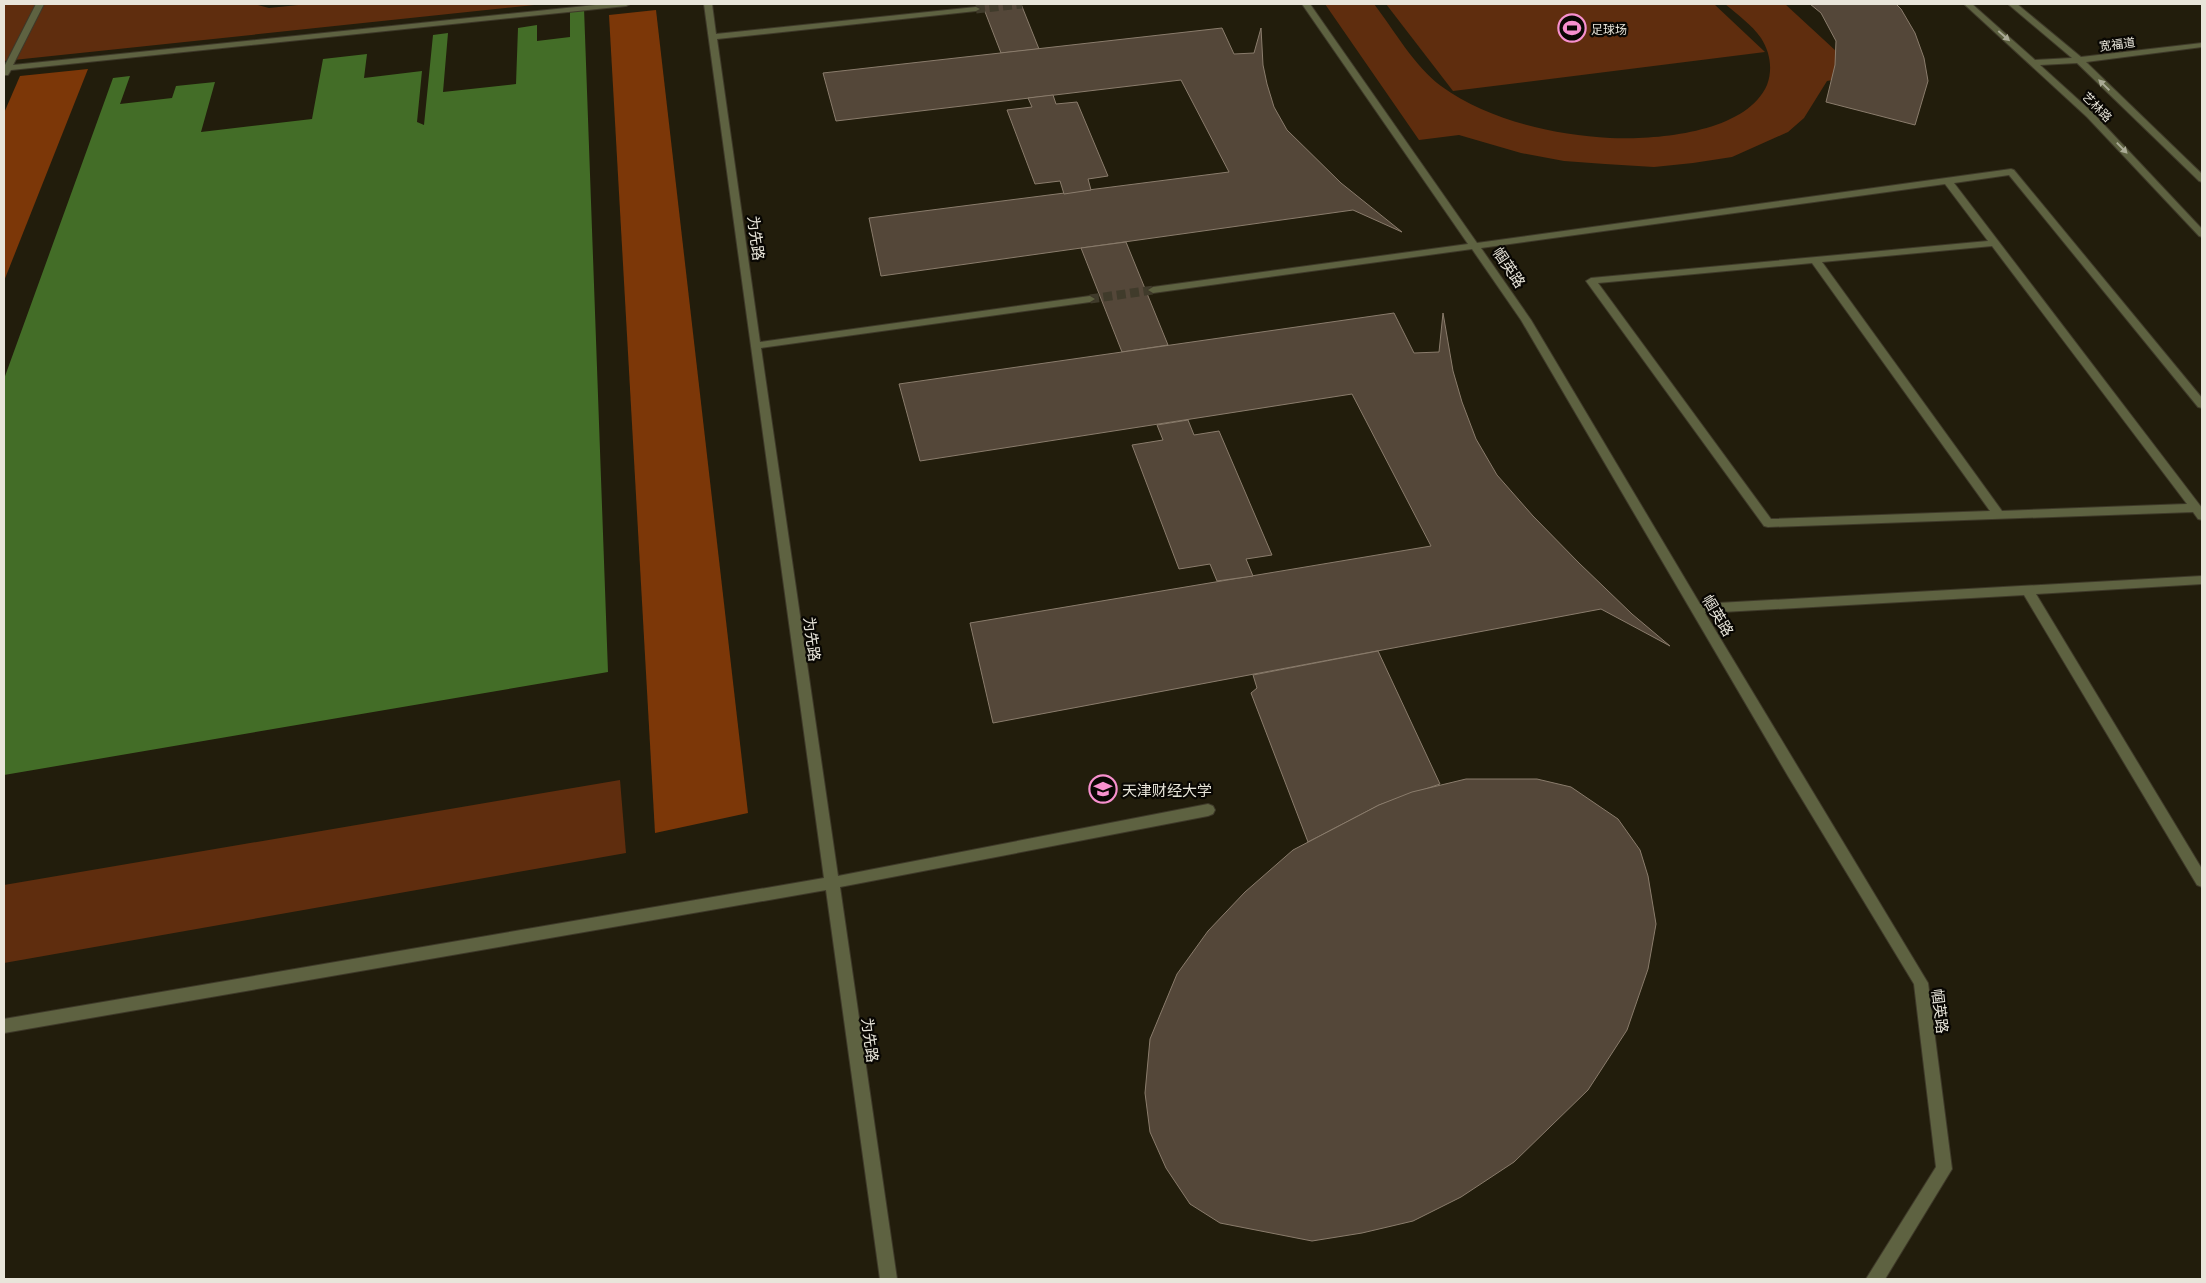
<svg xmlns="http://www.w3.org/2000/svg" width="2206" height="1283" font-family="Georgia,'Noto Sans SC',serif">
	<rect width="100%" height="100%" fill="#221d0c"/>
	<g fill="#5f2d0e">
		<path d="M 4,4 L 254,4 L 269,8 L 308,4 L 544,4 L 4,61 Z"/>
		<path d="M 1325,4 L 1374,4 C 1394,30 1415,67 1441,86 C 1488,120 1553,135 1610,138 C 1656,140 1746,133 1767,85 C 1773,69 1770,52 1761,38 C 1752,25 1737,14 1725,4 L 1785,4 L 1862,75 L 1827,81 L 1804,118 L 1788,132 L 1732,157 L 1693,163 L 1654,167 L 1605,164 L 1564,161 L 1521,153 L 1459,135 L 1419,140 Z"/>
		<path d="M 1386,4 L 1714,4 L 1765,52 L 1453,91 Z"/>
		<path d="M 620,780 L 626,853 L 4,963 L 4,885 Z"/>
	</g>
	<g fill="#7c3708">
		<path d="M 656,10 L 748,813 L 655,833 L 609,15 Z"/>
		<path d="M 88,69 L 4,281 L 4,113 L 20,76 Z"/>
	</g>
	<path fill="#436d27" d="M 584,8 L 608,672 L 4,775 L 4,379 L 113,78 L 130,76 L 120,104 L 172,98 L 176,86 L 215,82 L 201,132 L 312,119 L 323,59 L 367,54 L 364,78 L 422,71 L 417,122 L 424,125 L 433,35 L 448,33 L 443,92 L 516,84 L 518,28 L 537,25 L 537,41 L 570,37 L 570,10 Z"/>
	<g fill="#544739" stroke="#8a7c6c">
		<path d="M 982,4 L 1021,4 L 1039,49 L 1001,53 Z"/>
		<path d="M 1810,4 L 1896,4 L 1901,9 L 1915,33 L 1924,58 L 1928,81 L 1915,125 L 1826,102 L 1835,65 L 1836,41 L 1821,13 Z"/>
		<path d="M 1222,28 L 1234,54 L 1254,53 L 1261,28 L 1263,65 L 1267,84 L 1274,107 L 1287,130 L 1341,183 L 1402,232 L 1353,210 L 881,276 L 869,218 L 1229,172 L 1181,80 L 836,121 L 823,73 Z"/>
		<path d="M 1053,95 L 1056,104 L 1077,102 L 1108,176 L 1088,179 L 1091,190 L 1064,194 L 1060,181 L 1035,184 L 1007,110 L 1032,107 L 1028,98 Z"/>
		<path d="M 1126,242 L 1168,345 L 1122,352 L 1081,248 Z"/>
		<path d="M 1394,313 L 1414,353 L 1439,352 L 1443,313 L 1453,371 L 1462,402 L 1476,439 L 1497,475 L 1533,516 L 1579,563 L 1632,614 L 1670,646 L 1601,609 L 993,723 L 970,623 L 1431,546 L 1352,394 L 920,461 L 899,384 Z"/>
		<path d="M 1188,420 L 1194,435 L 1219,431 L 1272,555 L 1246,559 L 1253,576 L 1217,581 L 1210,564 L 1179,569 L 1132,445 L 1163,440 L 1157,425 Z"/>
		<path d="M 1378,651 L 1440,784 L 1379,805 L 1308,842 L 1251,693 L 1257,688 L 1253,675 Z"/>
		<path d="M 1466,779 L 1537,779 L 1571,787 L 1618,819 L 1640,850 L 1648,876 L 1656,924 L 1648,969 L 1627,1030 L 1588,1090 L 1514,1162 L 1461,1197 L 1413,1221 L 1362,1233 L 1312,1241 L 1220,1223 L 1190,1204 L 1166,1168 L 1150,1132 L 1145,1093 L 1150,1039 L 1177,974 L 1208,931 L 1245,892 L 1293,850 L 1379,805 L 1412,792 Z"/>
	</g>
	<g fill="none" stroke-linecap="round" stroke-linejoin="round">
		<g stroke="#403b2b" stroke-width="9" stroke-dasharray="9 4.5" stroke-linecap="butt">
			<path d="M 976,9 L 1022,4"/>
			<path d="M 1090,299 L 1153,290"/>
		</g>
		<g stroke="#3e3929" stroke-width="2">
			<g id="minor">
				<path d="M 36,4 L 44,4 L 13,65 L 605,4 L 630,4 L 626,6 L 11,70 L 8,75 L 4,75 L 4,67 Z"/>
				<path d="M 704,4 L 712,4 L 716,34 L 976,7 L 980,9 L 976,11 L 717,39 L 760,342 L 1090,296 L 1095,299 L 1090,302 L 761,348 L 838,876 L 1208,804 L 1213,806 L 1215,810 L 1213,814 L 1208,816 L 840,887 L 897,1279 L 880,1279 L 826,890 L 4,1033 L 4,1019 L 824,878 Z"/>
				<path d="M 1302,4 L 1310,4 L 1477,243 L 2011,169 L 2014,170 L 2202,398 L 2202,408 L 2198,407 L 2009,175 L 1954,183 L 2202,508 L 2202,520 L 2198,519 L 2193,512 L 1768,527 L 1764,526 L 1586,281 L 1591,278 L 1988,241 L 1945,184 L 1481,248 L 1531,320 L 1700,604 L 2202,576 L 2202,584 L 2036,594 L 2202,869 L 2202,887 L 2197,885 L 2024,595 L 1705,613 L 1928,983 L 1952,1169 L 1885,1279 L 1866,1279 L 1936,1167 L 1914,984 L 1788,776 L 1521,320 L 1472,249 L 1153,293 L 1148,290 L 1153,287 L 1468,244 ZM 1992,246 L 2187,504 L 2002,511 L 1822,262 ZM 1812,263 L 1990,511 L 1771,519 L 1598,283 Z"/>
				<path d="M 1964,4 L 1972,4 L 2035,60 L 2072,58 L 2008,4 L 2017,4 L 2081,57 L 2202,43 L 2202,47 L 2086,62 L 2202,174 L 2202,182 L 2199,181 L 2077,63 L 2040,65 L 2093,113 L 2202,229 L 2202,237 L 2199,236 L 2087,117 Z"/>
			</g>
		</g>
		<use href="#minor" fill="#5e6241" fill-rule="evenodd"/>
	</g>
	<defs><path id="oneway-solid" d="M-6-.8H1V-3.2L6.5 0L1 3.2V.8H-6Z" transform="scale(1.25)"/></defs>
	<g fill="#aaaa95">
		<use href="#oneway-solid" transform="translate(2004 36) rotate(41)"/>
		<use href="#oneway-solid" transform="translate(2104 85) rotate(-136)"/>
		<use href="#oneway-solid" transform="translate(2122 148) rotate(46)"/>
	</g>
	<defs>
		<g id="stadium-ring" transform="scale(1.4375)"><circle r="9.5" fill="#090703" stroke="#f790ce" stroke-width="1.5"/><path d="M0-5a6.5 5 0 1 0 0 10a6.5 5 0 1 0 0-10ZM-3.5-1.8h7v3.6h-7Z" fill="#f790ce"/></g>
		<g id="university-ring" transform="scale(1.4375)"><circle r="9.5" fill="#090703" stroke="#f790ce" stroke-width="1.5"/><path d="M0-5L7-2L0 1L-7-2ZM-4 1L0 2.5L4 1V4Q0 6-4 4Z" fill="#f790ce"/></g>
	</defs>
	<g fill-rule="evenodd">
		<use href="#stadium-ring" x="1572" y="28"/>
		<use href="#university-ring" x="1103" y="789"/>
	</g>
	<g text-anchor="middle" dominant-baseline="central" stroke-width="4.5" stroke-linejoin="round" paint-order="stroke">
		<g font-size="12" fill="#e8e5da" stroke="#090703" text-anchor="start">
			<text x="1591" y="28">足球场</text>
		</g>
		<g font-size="12" fill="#e8e5da" stroke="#090703">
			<text transform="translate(2117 43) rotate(-7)">宽福道</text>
			<text transform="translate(2098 106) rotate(45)">艺林路</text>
		</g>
		<g font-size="15" fill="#e8e5da" stroke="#090703">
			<text transform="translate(757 238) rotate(82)">为先路</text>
			<text transform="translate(1510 267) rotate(56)">帼英路</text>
			<text transform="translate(1719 615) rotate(59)">帼英路</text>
			<text transform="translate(813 639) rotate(82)">为先路</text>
			<text transform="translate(1941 1011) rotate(83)">帼英路</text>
			<text transform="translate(871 1040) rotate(82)">为先路</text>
		</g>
		<g font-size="15" fill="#e8e5da" stroke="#090703" text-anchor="start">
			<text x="1122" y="789">天津财经大学</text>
		</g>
	</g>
	<rect width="2206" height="1283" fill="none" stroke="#e8e5da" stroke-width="10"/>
</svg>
